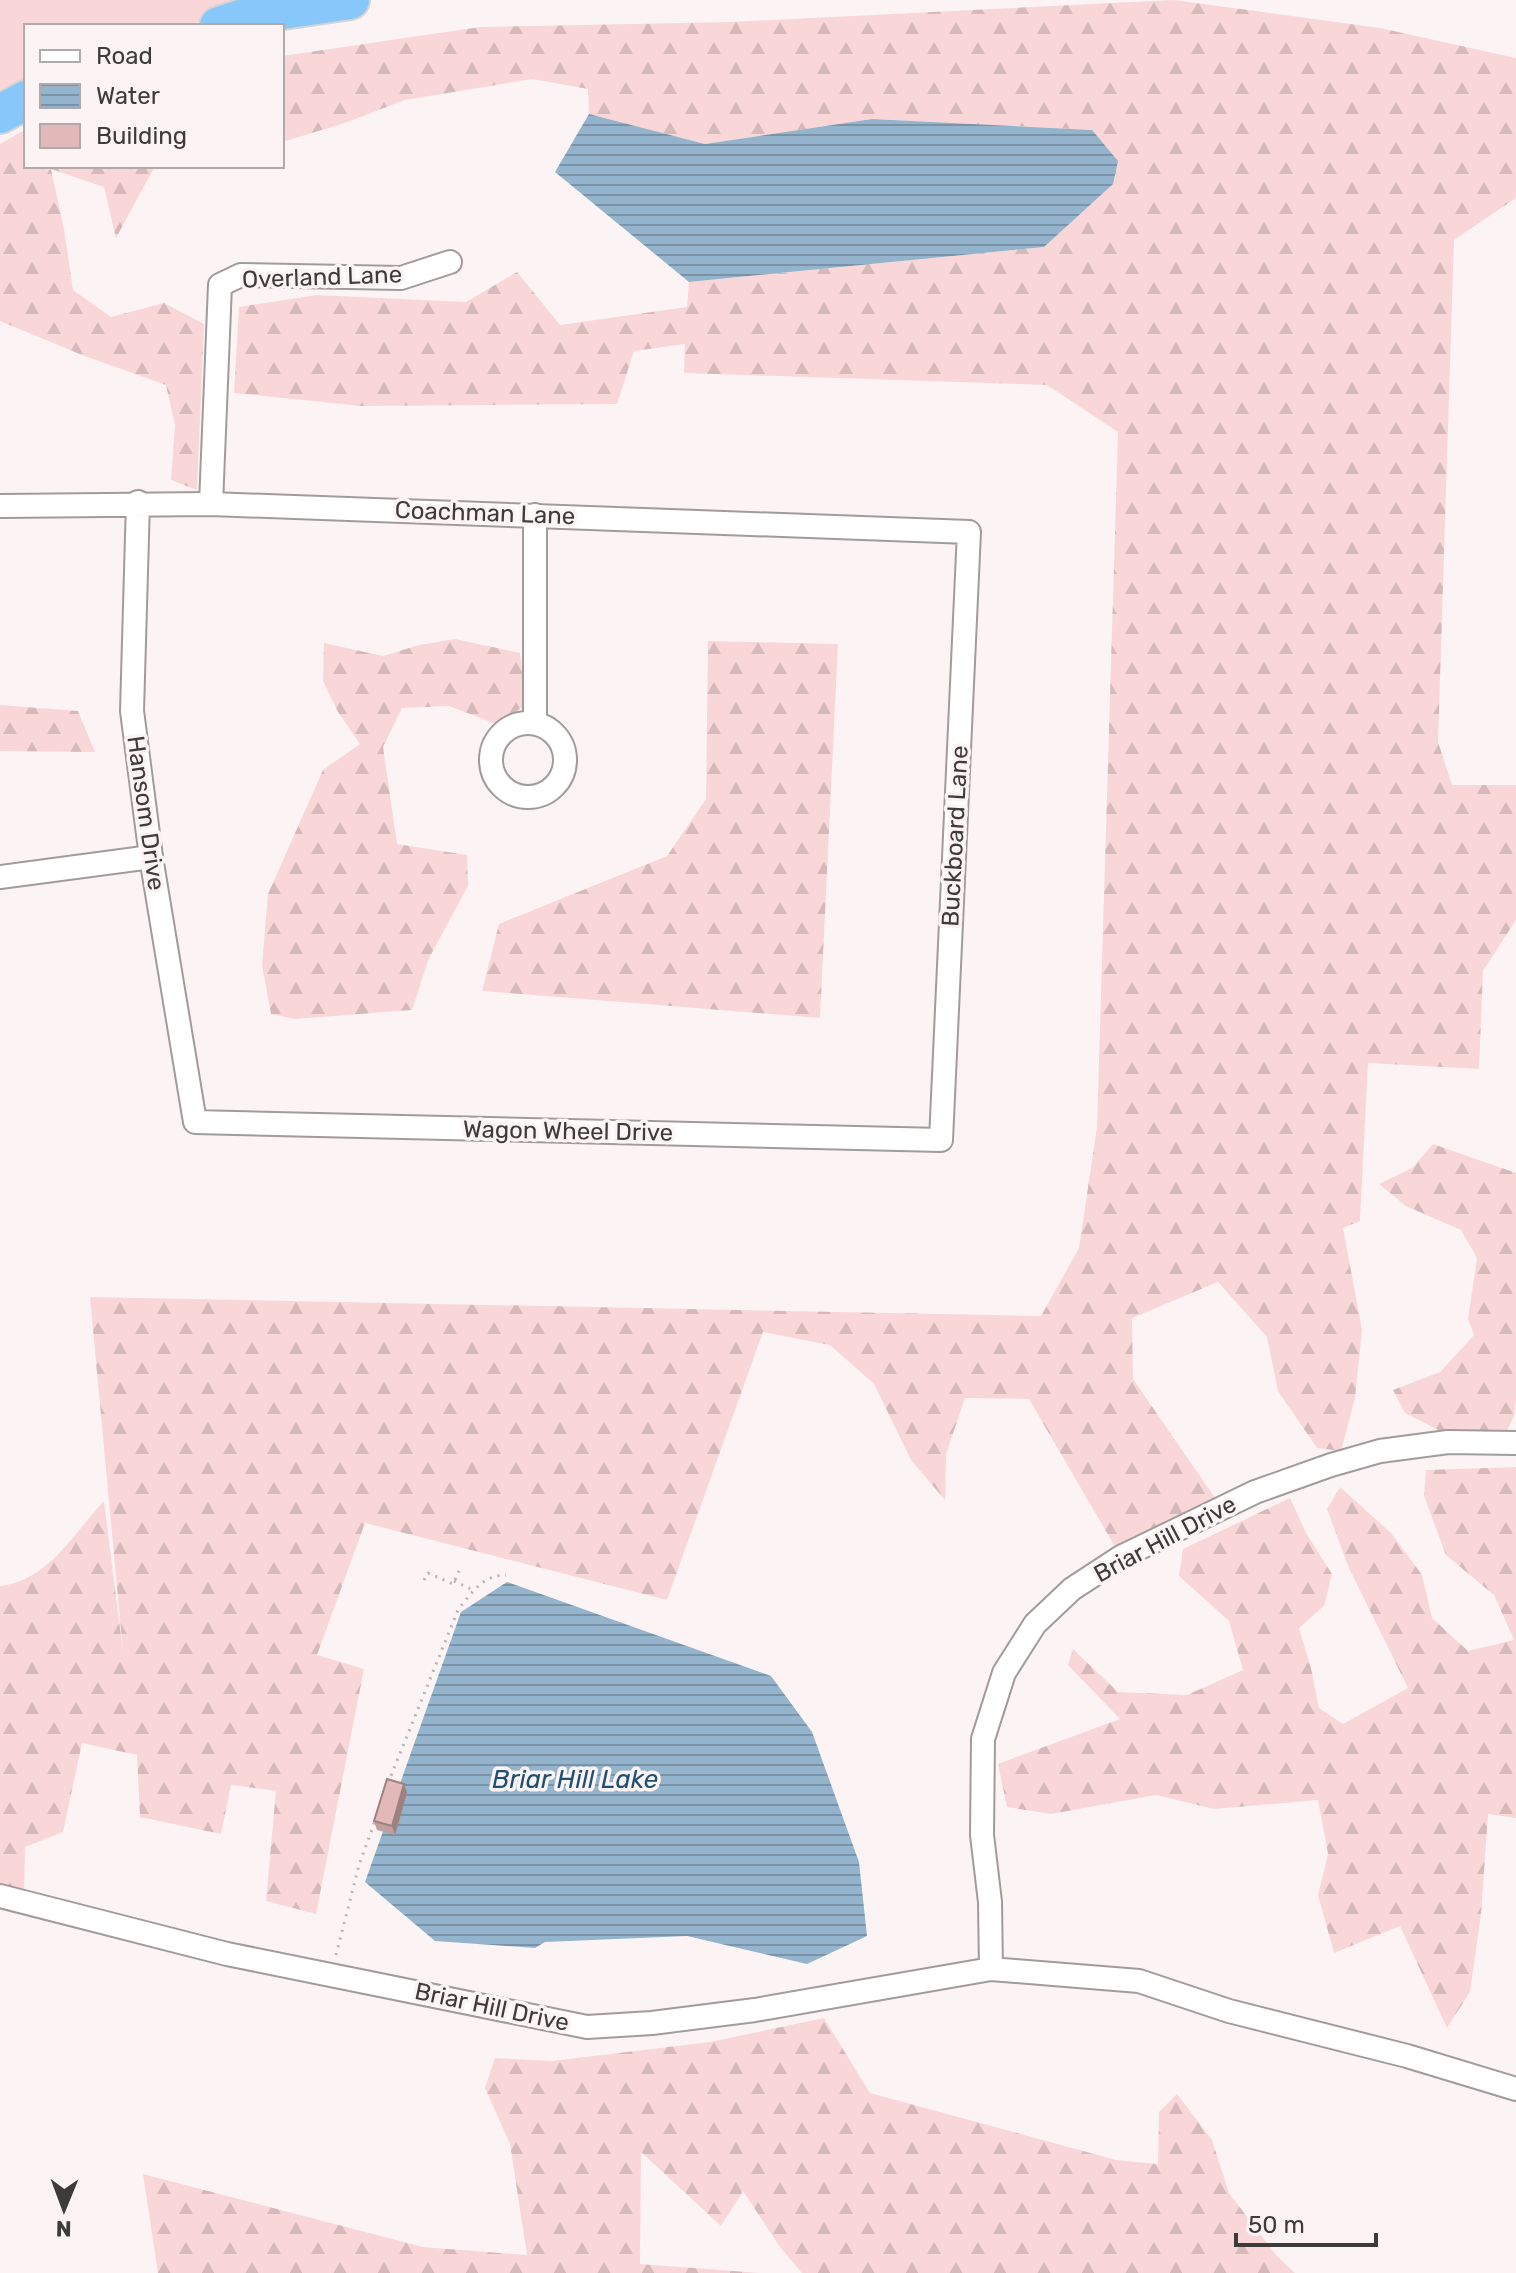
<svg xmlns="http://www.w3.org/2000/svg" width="1516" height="2273" font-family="Rubik,sans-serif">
	<defs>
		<pattern id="forest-firs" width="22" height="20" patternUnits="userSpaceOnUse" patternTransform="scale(2)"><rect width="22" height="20" fill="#f9d7d8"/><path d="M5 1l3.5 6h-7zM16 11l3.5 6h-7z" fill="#d6b9ba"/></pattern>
		<pattern id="water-rules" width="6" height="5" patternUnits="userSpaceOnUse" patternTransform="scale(2)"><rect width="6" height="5" fill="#94b3cc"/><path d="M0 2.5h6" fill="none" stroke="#7a93a7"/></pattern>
	</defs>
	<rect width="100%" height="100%" fill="#fcf4f4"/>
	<path fill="#f9d7d8" d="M 0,0 L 299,0 L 252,7 L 184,26 L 26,26 L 26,84 L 0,98 Z"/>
	<g fill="url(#forest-firs)">
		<path d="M 1174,0 L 1380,28 L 1516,58 L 1516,198 L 1454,240 L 1438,742 L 1452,785 L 1516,785 L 1516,920 L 1483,971 L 1479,1069 L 1368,1063 L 1360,1221 L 1343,1228 L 1362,1330 L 1355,1398 L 1341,1451 L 1317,1448 L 1278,1391 L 1267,1337 L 1218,1282 L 1132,1318 L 1133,1379 L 1222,1508 L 1121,1557 L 1029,1399 L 965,1398 L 946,1454 L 945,1500 L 911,1460 L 874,1384 L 830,1345 L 763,1332 L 667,1600 L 365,1523 L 317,1655 L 364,1669 L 316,1914 L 266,1901 L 276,1791 L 231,1785 L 221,1834 L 140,1817 L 137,1755 L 82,1743 L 63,1832 L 25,1847 L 24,1894 L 0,1886 L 0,1586 C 48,1581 74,1533 104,1501 L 123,1652 L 90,1297 L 1041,1316 L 1079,1248 L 1097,1127 L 1118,432 L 1047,385 L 684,373 L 685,344 L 634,351 L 617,404 L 361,406 L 234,393 L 239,307 L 316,295 L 466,302 L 517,272 L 560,325 L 687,307 L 689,282 L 1044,247 L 1092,130 L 872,119 L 705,144 L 589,114 L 588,89 L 532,79 L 405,100 L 345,123 L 282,142 L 282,56 L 480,27 L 730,22 Z"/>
		<path d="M 26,129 L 26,166 L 155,166 L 116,238 L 104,187 L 51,169 L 64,229 L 73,290 L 111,317 L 164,303 L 204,324 L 197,490 L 171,480 L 175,425 L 166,385 L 82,355 L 0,321 L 0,144 Z"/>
		<path d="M 455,639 L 520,653 L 526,705 L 496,724 L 449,706 L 402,708 L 383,747 L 397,844 L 467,855 L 468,886 L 429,958 L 412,1010 L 295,1019 L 271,1014 L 262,965 L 268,894 L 323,770 L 360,744 L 338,712 L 323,681 L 324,643 L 383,656 L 419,645 Z"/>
		<path d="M 708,641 L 838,644 L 820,1018 L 482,991 L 499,924 L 667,856 L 706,799 Z"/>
		<path d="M 0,705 L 78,711 L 95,752 L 0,751 Z"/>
		<path d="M 1433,1144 L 1516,1173 L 1516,1400 L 1514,1416 L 1503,1439 L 1440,1431 L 1405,1413 L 1393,1390 L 1440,1372 L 1474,1335 L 1468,1319 L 1477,1258 L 1461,1230 L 1406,1206 L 1379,1184 L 1412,1168 Z"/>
		<path d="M 1516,1467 L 1516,1818 L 1488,1814 L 1481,1914 L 1470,1992 L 1447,2028 L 1400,1926 L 1334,1953 L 1318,1895 L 1328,1854 L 1318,1800 L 1214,1809 L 1156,1795 L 1051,1814 L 1007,1807 L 998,1764 L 1120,1719 L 1068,1665 L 1073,1649 L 1118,1692 L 1187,1695 L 1243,1670 L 1229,1621 L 1179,1576 L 1183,1549 L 1290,1498 L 1306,1533 L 1332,1574 L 1324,1606 L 1299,1628 L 1311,1668 L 1319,1708 L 1343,1724 L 1408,1688 L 1349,1568 L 1327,1509 L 1340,1487 L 1391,1533 L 1422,1575 L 1432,1618 L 1468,1651 L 1514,1640 L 1494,1595 L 1446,1555 L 1424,1496 L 1426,1470 Z"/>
		<path d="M 824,2018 L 870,2093 L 1116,2160 L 1158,2164 L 1159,2112 L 1177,2094 L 1212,2140 L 1229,2193 L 1276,2255 L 1295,2273 L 802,2273 L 780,2247 L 743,2191 L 721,2226 L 641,2152 L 640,2264 L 760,2273 L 158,2273 L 143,2174 L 423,2247 L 527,2255 L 510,2144 L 485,2088 L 495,2058 L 552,2061 L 710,2042 Z"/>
	</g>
	<g fill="url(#water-rules)">
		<path d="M 589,114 L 705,144 L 872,119 L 1092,130 L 1118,161 L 1113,184 L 1044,247 L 689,282 L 555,172 Z"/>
		<path d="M 507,1582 L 771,1676 L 812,1732 L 859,1862 L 867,1936 L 807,1964 L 687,1936 L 545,1942 L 535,1948 L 435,1941 L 365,1882 L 461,1612 Z"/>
	</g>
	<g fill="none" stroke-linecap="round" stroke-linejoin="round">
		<g stroke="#a29b9b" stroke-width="26">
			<g id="minor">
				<path d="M 211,504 L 220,285 L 241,275 L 401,278 L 450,262"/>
				<path d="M 1,506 L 211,504 L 969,532 L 941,1140 L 195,1122 L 151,857 L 132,711 L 138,502"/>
				<path d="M 535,515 L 535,723"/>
				<circle cx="528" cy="760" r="37"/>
				<path d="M 0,877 L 151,857"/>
				<path d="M 0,1896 L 227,1954 L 587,2027 L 652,2023 L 755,2010 L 991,1969 L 1139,1981 L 1229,2011 L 1407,2056 L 1516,2089"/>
				<path d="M 991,1969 L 990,1902 L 982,1835 L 983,1739 L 1004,1673 L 1035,1624 L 1072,1589 L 1121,1557 L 1255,1492 L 1331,1465 L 1380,1451 L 1448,1442 L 1516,1443"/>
			</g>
		</g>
		<g stroke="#d5d4d4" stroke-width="42">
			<g id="motorway">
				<path d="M 219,26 L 256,14 L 350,0"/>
				<path d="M 0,114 L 26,100"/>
			</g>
		</g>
		<g stroke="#b9b2b2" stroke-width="3" stroke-dasharray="2 6" stroke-linecap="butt">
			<path d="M 424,1580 L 428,1573 L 453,1584 L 459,1571"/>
			<path d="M 454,1581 L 473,1590"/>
			<path d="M 388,1783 L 458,1610 C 471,1593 483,1575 506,1575"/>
			<path d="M 336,1955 L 359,1865 L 375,1821"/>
		</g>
		<use href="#minor" stroke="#fff" stroke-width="22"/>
		<use href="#motorway" stroke="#87c7f9" stroke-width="38"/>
	</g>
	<path fill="#c29e9f" d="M 407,1793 L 395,1835 L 377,1830 L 374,1821 Z"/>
	<path fill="#9e8182" d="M 404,1784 L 407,1793 L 395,1835 L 392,1826 Z"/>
	<path fill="#e2b8b9" stroke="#9e8182" stroke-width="2" d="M 387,1779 L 404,1784 L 392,1826 L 374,1821 Z"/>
	<g text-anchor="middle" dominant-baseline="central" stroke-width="7" stroke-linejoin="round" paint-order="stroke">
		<g font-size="24" fill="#3e3b3b" stroke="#fcf4f4">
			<text transform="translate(322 277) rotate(-2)">Overland Lane</text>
			<text transform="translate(485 513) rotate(2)">Coachman Lane</text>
			<text transform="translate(146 813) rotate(82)">Hansom Drive</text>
			<text transform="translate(955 836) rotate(-87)">Buckboard Lane</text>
			<text transform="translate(568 1131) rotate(1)">Wagon Wheel Drive</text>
			<text transform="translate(1165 1539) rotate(-28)">Briar Hill Drive</text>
			<text transform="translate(492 2007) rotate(12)">Briar Hill Drive</text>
		</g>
		<g font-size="26" font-style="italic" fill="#1e5073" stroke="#fcf4f4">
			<text x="575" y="1779">Briar Hill Lake</text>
		</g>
	</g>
	<rect x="24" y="24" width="260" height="144" fill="#fcf4f4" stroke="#b0aaaa" stroke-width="2"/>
	<rect x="40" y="50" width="40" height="12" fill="#ffffff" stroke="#b0aaaa" stroke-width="2"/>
	<text x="96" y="64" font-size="24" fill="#3e3b3b">Road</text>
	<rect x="40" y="84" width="40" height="24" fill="url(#water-rules)" stroke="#b0aaaa" stroke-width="2"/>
	<text x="96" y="104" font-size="24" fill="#3e3b3b">Water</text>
	<rect x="40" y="124" width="40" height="24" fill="#e2b8b9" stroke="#b0aaaa" stroke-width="2"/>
	<text x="96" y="144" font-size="24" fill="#3e3b3b">Building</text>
	<g transform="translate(64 2209) rotate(181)" stroke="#fcf4f4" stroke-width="6" paint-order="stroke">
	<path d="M0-6L14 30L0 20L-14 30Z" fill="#3e3b3b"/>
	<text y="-12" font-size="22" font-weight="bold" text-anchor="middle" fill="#3e3b3b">N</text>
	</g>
	<path d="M1236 2233v12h140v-12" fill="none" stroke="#3e3b3b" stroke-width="4"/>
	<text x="1248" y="2233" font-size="24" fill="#3e3b3b" stroke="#fcf4f4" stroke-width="6" paint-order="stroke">50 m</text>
</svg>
